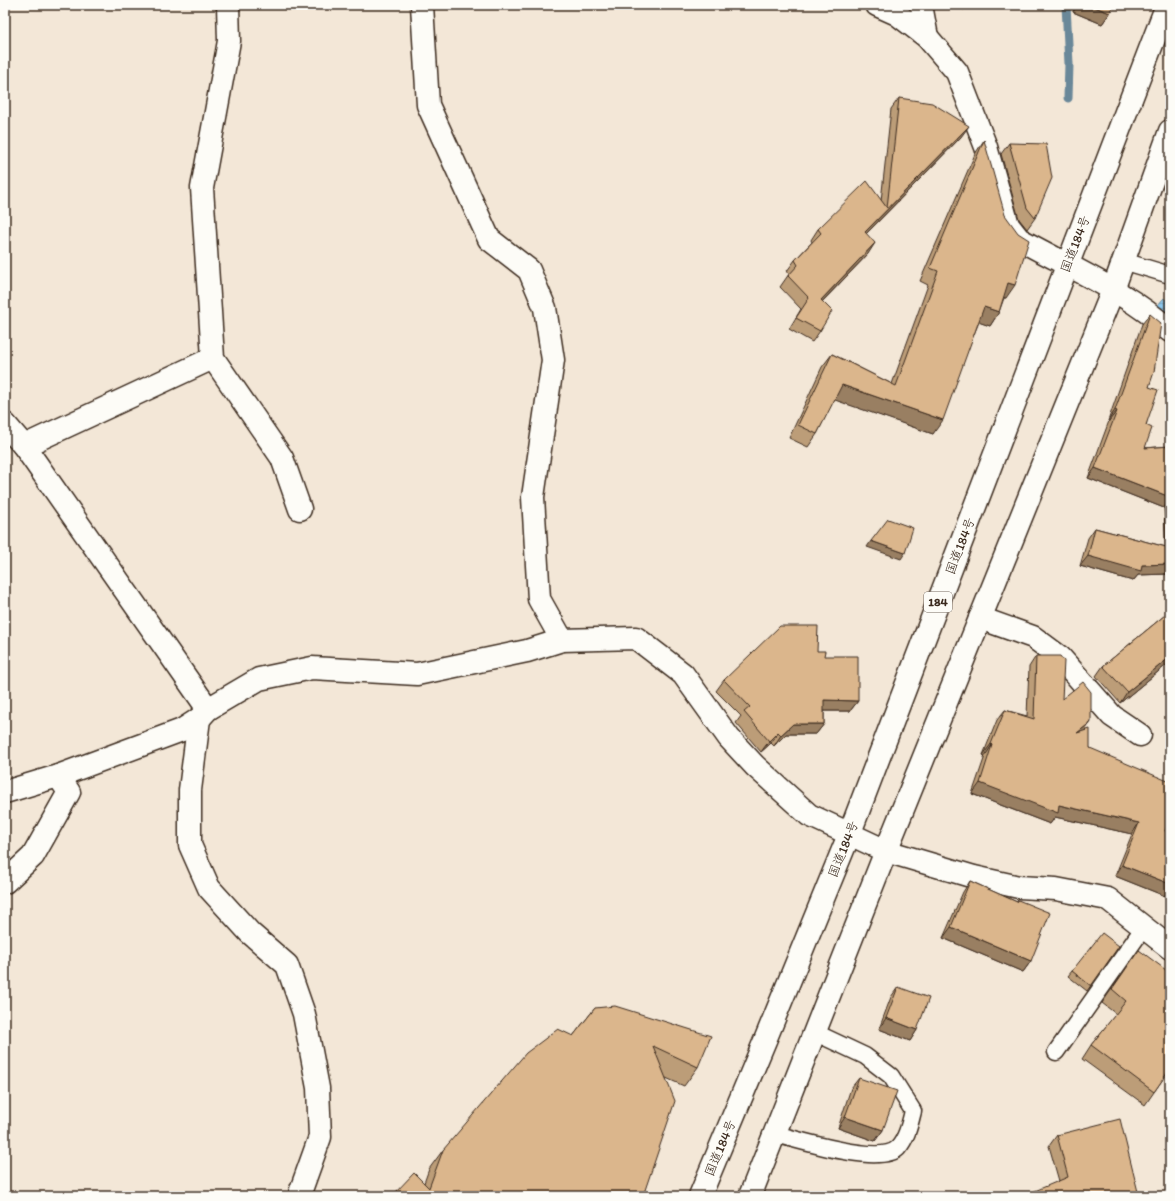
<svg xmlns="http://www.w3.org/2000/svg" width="1175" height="1201" font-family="Itim,'Klee One',sans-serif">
	<defs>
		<pattern id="water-rules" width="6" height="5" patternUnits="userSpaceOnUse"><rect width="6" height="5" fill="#8bc6eb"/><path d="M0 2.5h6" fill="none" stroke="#79aac9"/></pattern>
	</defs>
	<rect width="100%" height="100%" fill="#f3e7d7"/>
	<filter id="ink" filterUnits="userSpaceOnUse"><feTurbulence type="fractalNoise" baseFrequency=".025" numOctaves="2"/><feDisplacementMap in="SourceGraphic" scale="8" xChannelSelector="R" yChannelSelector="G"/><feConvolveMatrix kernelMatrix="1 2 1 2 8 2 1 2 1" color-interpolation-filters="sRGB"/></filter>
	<g filter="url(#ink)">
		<path fill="url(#water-rules)" stroke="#6b8899" d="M 1164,298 L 1170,305 L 1170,319 L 1156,307 Z"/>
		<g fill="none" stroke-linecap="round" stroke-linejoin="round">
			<path stroke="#6b8899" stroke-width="9" d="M 1066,5 L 1069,64 L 1068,98"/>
			<g stroke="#3b2a1e" stroke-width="19">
				<g id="service">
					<path d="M 1123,261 L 1170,275"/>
					<path d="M 1056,1052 L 1144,927"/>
					<path d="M 775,1134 C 799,1140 880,1166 898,1148 C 907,1138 910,1123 913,1111 L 891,1076 L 865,1056 L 814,1032"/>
				</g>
			</g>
			<g stroke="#3b2a1e" stroke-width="25">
				<g id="minor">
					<path d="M 228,5 L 229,41 L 202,188 L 213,358 L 282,458 L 300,509"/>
					<path d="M 422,5 L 428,105 L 489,239 L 529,270 L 545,308 L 553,360 L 533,497 L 539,599 L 562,640"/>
					<path d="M 877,5 L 897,14 L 927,37 L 957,72 L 986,147 L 1008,225 L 1019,239 C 1067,266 1130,293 1170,331"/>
					<path d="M 921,5 L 927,37"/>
					<path d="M 5,424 L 24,446 L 208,709"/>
					<path d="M 24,446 L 213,358"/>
					<path d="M 980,618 L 1033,637 L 1060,657 L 1112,716 L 1140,735"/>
					<path d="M 199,719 L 190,790 L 190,845 L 209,888 L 250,933 L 287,965 L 304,1014 L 318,1088 L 320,1137 L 301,1190 L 301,1196"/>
					<path d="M 5,792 L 58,776 L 182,730 L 199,719 L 208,709 L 259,679 L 312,668 L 417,674 L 527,651 L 562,640 L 636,638 L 683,674 L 729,738 L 755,766 L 809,815 L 886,851 L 974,877 L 1019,887 L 1056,889 L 1108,899 L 1170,948"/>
					<path d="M 5,882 L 33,856 L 69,792 L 58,776"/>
				</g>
			</g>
			<g stroke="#3b2a1e" stroke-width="25">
				<g id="trunk">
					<path d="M 700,1196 L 766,1038 L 849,835 L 1167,5"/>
					<path d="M 750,1196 L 886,851 L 1113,290 L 1170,131"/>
				</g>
			</g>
			<use href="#service" stroke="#fdfcf7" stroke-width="16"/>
			<use href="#minor" stroke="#fdfcf7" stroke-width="22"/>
			<use href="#trunk" stroke="#fdfcf7" stroke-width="22"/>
		</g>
		<g fill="#bc9d78" stroke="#3b2a1e">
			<path d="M 956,5 L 967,5 L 964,10 Z"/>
			<path d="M 1074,5 L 1113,5 L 1110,13 L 1102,24 L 1073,12 Z"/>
			<path d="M 899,98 L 961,137 L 866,234 L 868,254 L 822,302 L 820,331 L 812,342 L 789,329 L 801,309 L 780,287 L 789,274 L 787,271 L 795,260 L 812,242 L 811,240 L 818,229 L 881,201 L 891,109 Z"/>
			<path d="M 984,140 L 1006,298 L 1004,298 L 999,312 L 990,326 L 979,322 L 933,434 L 834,399 L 817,434 L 808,447 L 789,438 L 822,367 L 832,354 L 892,384 L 928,285 L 920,281 L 975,154 Z"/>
			<path d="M 1009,143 L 1035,218 L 1027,229 L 1019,219 L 1001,154 Z"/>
			<path d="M 1150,314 L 1149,387 L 1145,448 L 1170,446 L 1170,582 L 1167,577 L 1167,574 L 1138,575 L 1133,581 L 1080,566 L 1088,538 L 1095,528 L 1166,547 L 1164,508 L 1088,478 L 1109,421 L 1108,421 L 1142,324 Z"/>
			<path d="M 1170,611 L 1170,662 L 1120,703 L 1096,676 L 1103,666 Z"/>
			<path d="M 824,656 L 858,701 L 850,711 L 824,711 L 824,724 L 816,734 L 786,734 L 774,746 L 771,743 L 761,752 L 736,723 L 741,716 L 716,691 L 724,680 Z"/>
			<path d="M 1036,656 L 1062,699 L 1091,722 L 1084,731 L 1090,748 L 1165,831 L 1170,834 L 1170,898 L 1115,876 L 1132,834 L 1055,817 L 1050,824 L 972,794 L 985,756 L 983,755 L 997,720 L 1005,710 L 1027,716 L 1029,667 Z"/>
			<path d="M 970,881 L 1017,902 L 1018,900 L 1031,961 L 1023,972 L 943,938 L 963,892 Z"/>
			<path d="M 1119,946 L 1087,991 L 1068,976 L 1072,971 Z"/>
			<path d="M 1139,950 L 1170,1069 L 1145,1105 L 1082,1059 L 1091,1045 L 1116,1014 L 1102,1003 Z"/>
			<path d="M 898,987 L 917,1030 L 910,1041 L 879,1029 L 891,997 Z"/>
			<path d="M 595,1008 L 698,1067 L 684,1086 L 666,1078 L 643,1196 L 392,1196 L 395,1193 L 424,1183 L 429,1169 L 443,1150 L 573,1036 Z"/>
			<path d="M 859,1078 L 883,1130 L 875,1141 L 838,1128 L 851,1088 Z"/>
			<path d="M 1057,1135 L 1139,1196 L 1059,1181 L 1049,1146 Z"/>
		</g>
		<g fill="#997f62" stroke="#3b2a1e">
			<path d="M 1078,5 L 1090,5 L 1110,13 L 1102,24 L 1073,12 Z"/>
			<path d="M 969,126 L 961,137 L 857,243 L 865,232 Z"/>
			<path d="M 875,243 L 868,254 L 813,311 L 821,300 Z"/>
			<path d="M 1008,283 L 1015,285 L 1006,298 L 999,297 Z"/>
			<path d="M 984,307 L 999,312 L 990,326 L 975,321 Z"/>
			<path d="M 842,385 L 943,420 L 933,434 L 832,399 Z"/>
			<path d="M 1115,410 L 1117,411 L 1109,421 L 1108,421 Z"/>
			<path d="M 1095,468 L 1170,497 L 1170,499 L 1164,508 L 1088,478 Z"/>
			<path d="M 871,541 L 905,553 L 901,559 L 867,547 Z"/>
			<path d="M 1088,556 L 1142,565 L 1170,564 L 1170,569 L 1167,574 L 1138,575 L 1133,581 L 1080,566 Z"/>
			<path d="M 1170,657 L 1170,662 L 1120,703 L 1127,692 Z"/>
			<path d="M 824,700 L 858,701 L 850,711 L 817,711 Z"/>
			<path d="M 1091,722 L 1083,733 L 1077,733 Z"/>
			<path d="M 793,724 L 824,724 L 816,734 L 786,734 L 774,746 L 781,735 Z"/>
			<path d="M 778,732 L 771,743 L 761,752 L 769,741 Z"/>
			<path d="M 991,744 L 992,745 L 985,756 L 983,755 Z"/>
			<path d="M 980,783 L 1059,805 L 1139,823 L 1132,834 L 1055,817 L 1050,824 L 972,794 Z"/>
			<path d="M 1122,865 L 1170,884 L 1170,898 L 1115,876 Z"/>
			<path d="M 951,927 L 1031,961 L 1023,972 L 943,938 Z"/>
			<path d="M 886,1018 L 917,1030 L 910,1041 L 879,1029 Z"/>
			<path d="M 845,1117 L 883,1130 L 875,1141 L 838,1128 Z"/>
		</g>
		<g fill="#dbb68c" stroke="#3b2a1e">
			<path d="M 1090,5 L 1113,5 L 1110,13 Z"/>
			<path d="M 899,98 L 932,103 L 969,126 L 865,232 L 875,243 L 821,300 L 832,311 L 820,331 L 796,318 L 809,298 L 788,276 L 798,265 L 795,260 L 821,233 L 818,229 L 867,181 L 887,208 Z"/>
			<path d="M 984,140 L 1005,215 L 1018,233 L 1029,240 L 1015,285 L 1008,283 L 999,312 L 984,307 L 943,420 L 842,385 L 817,434 L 798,425 L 832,354 L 896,386 L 938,271 L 930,268 Z"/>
			<path d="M 1009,143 L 1046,144 L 1052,178 L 1035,218 L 1027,208 Z"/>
			<path d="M 1150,314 L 1161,323 L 1154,372 L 1149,387 L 1158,390 L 1146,425 L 1152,428 L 1145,448 L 1170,446 L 1170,497 L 1095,468 L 1117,411 L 1115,410 Z"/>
			<path d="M 888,519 L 913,528 L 905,553 L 871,541 Z"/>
			<path d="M 1095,528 L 1170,548 L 1170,564 L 1142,565 L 1141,571 L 1088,556 Z"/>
			<path d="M 1170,611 L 1170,657 L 1127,692 L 1103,666 Z"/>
			<path d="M 780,626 L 818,626 L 817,651 L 825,651 L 824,656 L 858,656 L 858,701 L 824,700 L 824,724 L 793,724 L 781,735 L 778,732 L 769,741 L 744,712 L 750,707 L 724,680 Z"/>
			<path d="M 1036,656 L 1060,656 L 1064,661 L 1062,699 L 1083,682 L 1091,692 L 1091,722 L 1077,733 L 1090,729 L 1090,748 L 1170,782 L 1170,819 L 1165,831 L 1170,834 L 1170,884 L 1122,865 L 1139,823 L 1059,805 L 1058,813 L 980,783 L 992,745 L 991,744 L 1005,710 L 1034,719 Z"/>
			<path d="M 970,881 L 1017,902 L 1018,900 L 1050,913 L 1031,961 L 951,927 Z"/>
			<path d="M 1102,933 L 1119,946 L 1091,986 L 1072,971 Z"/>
			<path d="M 1139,950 L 1170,973 L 1170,1069 L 1154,1092 L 1091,1045 L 1126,1001 L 1112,989 Z"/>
			<path d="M 898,987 L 929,998 L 917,1030 L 886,1018 Z"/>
			<path d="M 615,1006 L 711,1036 L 698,1067 L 653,1046 L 675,1101 L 643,1196 L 398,1196 L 395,1193 L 414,1173 L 429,1188 L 443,1150 L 526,1053 L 558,1029 L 573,1036 L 595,1008 Z"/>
			<path d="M 859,1078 L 897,1091 L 883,1130 L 845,1117 Z"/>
			<path d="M 1120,1119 L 1139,1196 L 1023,1196 L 1068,1177 L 1057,1135 Z"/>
			<path d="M 1170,1193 L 1170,1196 L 1164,1196 Z"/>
		</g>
	</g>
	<g text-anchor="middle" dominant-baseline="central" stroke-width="3.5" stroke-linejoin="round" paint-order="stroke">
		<rect fill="#fdfcf7" stroke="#75695f" stroke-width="1" x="924" y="592" width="28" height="20" rx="3"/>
		<g font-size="12" font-weight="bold" fill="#3b2a1e">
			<text x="938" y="602">184</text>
		</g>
		<g font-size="13" fill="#3b2a1e" stroke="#fdfcf7">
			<text transform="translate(1075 244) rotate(-69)">国道184号</text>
			<text transform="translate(960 546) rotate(-69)">国道184号</text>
			<text transform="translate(843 849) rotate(-68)">国道184号</text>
			<text transform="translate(720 1148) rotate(-67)">国道184号</text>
		</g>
	</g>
	<rect width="1175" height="1201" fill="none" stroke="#fdfcf7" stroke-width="20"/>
	<rect x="10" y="10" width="1155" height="1181" fill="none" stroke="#3b2a1e" stroke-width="1.5" filter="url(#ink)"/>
</svg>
